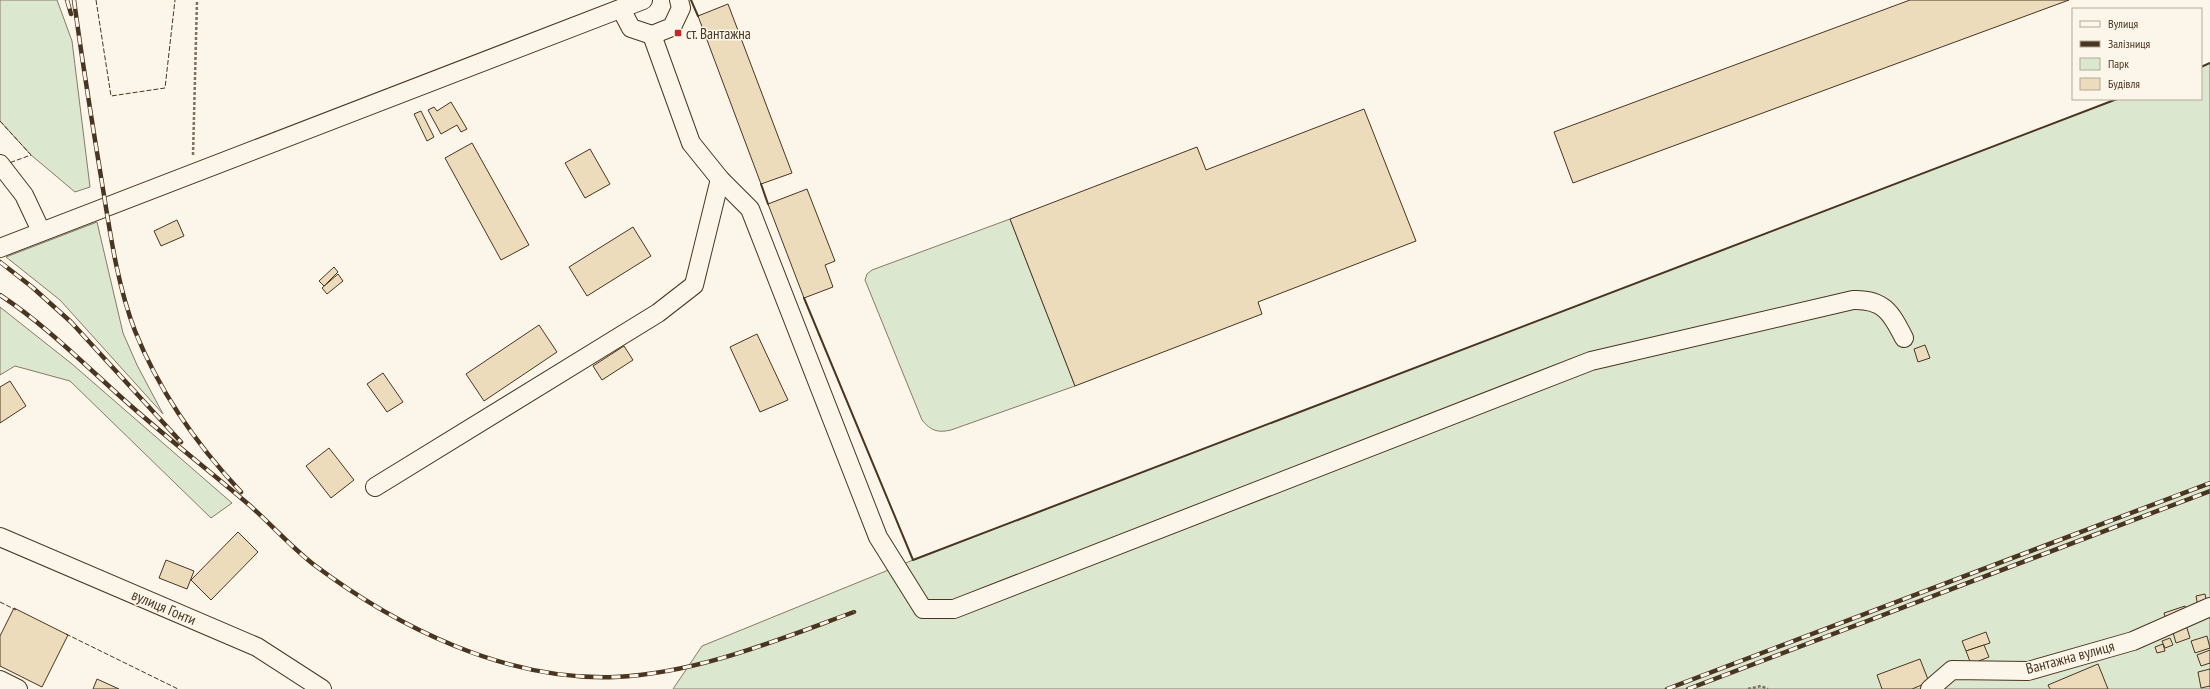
<svg xmlns="http://www.w3.org/2000/svg" width="2210" height="689" font-family="'PT Sans Narrow',sans-serif">
	<rect width="100%" height="100%" fill="#fbf6e9"/>
	<g fill="#dce7d0" stroke="#887966">
		<path d="M 0,0 L 57,0 L 72,41 L 90,187 L 75,192 L 31,155 L 0,121 Z"/>
		<path d="M 2210,63 L 2210,689 L 673,689 L 702,646 L 913,560 L 2117,99 L 2201,99 L 2201,67 Z"/>
		<path d="M 1010,219 L 1075,386 L 951,430 C 938,433 931,431 922,420 L 865,280 L 867,274 L 872,270 Z"/>
		<path d="M 97,222 L 123,333 L 137,365 L 163,414 L 60,300 L 6,257 Z"/>
		<path d="M 0,307 L 72,364 L 232,503 L 211,518 L 70,381 L 15,366 L 0,375 Z"/>
	</g>
	<g fill="#ecdcbc" stroke="#4a3520">
		<path d="M 1910,0 L 2069,0 L 1573,183 L 1554,132 Z"/>
		<path d="M 728,4 L 792,173 L 761,184 L 698,16 Z"/>
		<path d="M 451,102 L 467,129 L 461,132 L 457,125 L 441,134 L 428,110 L 434,107 L 437,111 Z"/>
		<path d="M 1364,109 L 1416,241 L 1258,302 L 1262,314 L 1075,386 L 1010,219 L 1197,147 L 1206,170 Z"/>
		<path d="M 421,111 L 434,137 L 427,141 L 414,114 Z"/>
		<path d="M 472,143 L 529,245 L 501,260 L 445,158 Z"/>
		<path d="M 590,149 L 610,184 L 585,198 L 565,163 Z"/>
		<path d="M 807,189 L 835,261 L 825,265 L 833,287 L 804,298 L 768,204 Z"/>
		<path d="M 177,220 L 184,236 L 161,246 L 154,231 Z"/>
		<path d="M 633,227 L 651,256 L 587,296 L 569,267 Z"/>
		<path d="M 334,267 L 338,272 L 324,286 L 319,281 Z"/>
		<path d="M 338,274 L 343,281 L 327,294 L 322,288 Z"/>
		<path d="M 539,325 L 557,352 L 484,401 L 466,374 Z"/>
		<path d="M 757,334 L 788,400 L 760,412 L 730,347 Z"/>
		<path d="M 1925,345 L 1930,358 L 1918,362 L 1914,349 Z"/>
		<path d="M 624,346 L 633,360 L 602,380 L 593,366 Z"/>
		<path d="M 383,373 L 403,402 L 387,412 L 367,384 Z"/>
		<path d="M 10,381 L 26,406 L 0,423 L 0,387 Z"/>
		<path d="M 329,448 L 354,480 L 331,498 L 306,466 Z"/>
		<path d="M 238,532 L 258,552 L 211,600 L 191,580 Z"/>
		<path d="M 166,560 L 194,571 L 187,589 L 159,578 Z"/>
		<path d="M 2205,594 L 2207,604 L 2198,607 L 2196,596 Z"/>
		<path d="M 2185,606 L 2189,616 L 2167,623 L 2164,613 Z"/>
		<path d="M 14,608 L 68,635 L 42,687 L 0,666 L 0,636 Z"/>
		<path d="M 2186,625 L 2190,638 L 2176,643 L 2172,629 Z"/>
		<path d="M 1986,632 L 1990,643 L 1966,651 L 1962,641 Z"/>
		<path d="M 2207,636 L 2210,648 L 2195,653 L 2191,641 Z"/>
		<path d="M 2170,638 L 2173,645 L 2165,648 L 2162,641 Z"/>
		<path d="M 2163,644 L 2165,651 L 2157,653 L 2155,647 Z"/>
		<path d="M 1984,645 L 1989,657 L 1971,664 L 1966,651 Z"/>
		<path d="M 2210,650 L 2210,663 L 2201,666 L 2197,655 Z"/>
		<path d="M 1920,659 L 1929,682 L 1912,689 L 1882,689 L 1877,675 Z"/>
		<path d="M 2098,664 L 2108,689 L 2050,689 L 2048,685 Z"/>
		<path d="M 2210,669 L 2210,686 L 2201,688 L 2198,672 Z"/>
		<path d="M 97,679 L 119,689 L 93,689 Z"/>
	</g>
	<g fill="none" stroke-linecap="round" stroke-linejoin="round">
		<g stroke="#4a3520" stroke-width="20">
			<g id="minor">
				<path d="M 621,9 L 631,28 L 652,35 L 672,27 L 681,8 L 679,0"/>
				<path d="M 652,35 L 691,143 L 720,179 L 750,209 L 878,537 L 923,609 L 954,609 L 1591,361 L 1853,300 C 1883,299 1891,312 1904,338"/>
				<path d="M 0,164 L 24,195 L 41,231"/>
				<path d="M 0,248 L 643,0"/>
				<path d="M 375,487 L 658,313 L 694,285 L 720,179"/>
				<path d="M 0,537 L 257,647 L 322,689"/>
				<path d="M 0,680 L 18,689"/>
				<path d="M 1930,689 L 1952,670 L 2028,671 L 2133,641 L 2210,607"/>
			</g>
		</g>
		<g stroke="#7f6f5c" stroke-width="2.5" stroke-dasharray="3 2" stroke-linecap="butt">
			<path d="M 193,155 L 197,0"/>
			<path d="M 1748,689 L 1761,686 L 1768,689"/>
		</g>
		<use href="#minor" stroke="#fbf6e9" stroke-width="18"/>
		<g stroke="#4a3520" stroke-width="4.5">
			<g id="rail">
				<path d="M 67,0 L 71,14"/>
				<path d="M 74,0 C 82,61 92,122 102,183 C 110,232 117,284 135,331 C 159,391 197,445 241,492"/>
				<path d="M 0,262 L 32,287 L 71,322 L 181,442"/>
				<path d="M 0,295 C 44,324 82,362 122,398 C 162,434 206,468 247,503 C 270,523 290,546 313,564 C 398,628 506,681 615,677 C 699,673 777,640 854,612"/>
				<path d="M 1667,689 L 2210,483"/>
				<path d="M 1688,689 L 2210,491"/>
			</g>
		</g>
		<use href="#rail" stroke="#fbf6e9" stroke-width="3" stroke-dasharray="9" stroke-linecap="butt"/>
		<g stroke="#4a3520" stroke-width="1" stroke-dasharray="5 2" stroke-linecap="butt">
			<path d="M 96,0 L 111,96 L 165,88 L 175,0"/>
			<path d="M 0,121 L 31,155 L 9,163"/>
			<path d="M 0,602 L 16,610"/>
			<path d="M 66,634 L 178,689"/>
		</g>
		<g stroke="#4a3520" stroke-width="2">
			<path d="M 691,0 L 698,16"/>
			<path d="M 2201,67 L 2210,63"/>
			<path d="M 761,184 L 768,204"/>
			<path d="M 804,298 L 913,560 L 2117,99"/>
		</g>
	</g>
	<rect fill="#c62828" stroke="#fbf6e9" stroke-width="1.5" x="674" y="29" width="8" height="8" rx="2"/>
	<g text-anchor="middle" dominant-baseline="central" stroke-width="3" stroke-linejoin="round" paint-order="stroke">
		<g font-size="15" fill="#4a3520" stroke="#fbf6e9" text-anchor="start">
			<text x="686" y="33">ст. Вантажна</text>
		</g>
		<g font-size="15" fill="#4a3520" stroke="#fbf6e9">
			<text transform="translate(164 607) rotate(23)">вулиця Гонти</text>
			<text transform="translate(2070 657) rotate(-15)">Вантажна вулиця</text>
		</g>
	</g>
	<rect x="2072" y="8" width="130" height="92" fill="#fbf6e9" stroke="#b4a999"/>
	<rect x="2080" y="21" width="20" height="6" fill="#fbf6e9" stroke="#b4a999"/>
	<text x="2108" y="28" font-size="12" fill="#4a3520">Вулиця</text>
	<rect x="2080" y="41" width="20" height="6" fill="#4a3520" stroke="#b4a999"/>
	<text x="2108" y="48" font-size="12" fill="#4a3520">Залізниця</text>
	<rect x="2080" y="58" width="20" height="12" fill="#dce7d0" stroke="#b4a999"/>
	<text x="2108" y="68" font-size="12" fill="#4a3520">Парк</text>
	<rect x="2080" y="78" width="20" height="12" fill="#ecdcbc" stroke="#b4a999"/>
	<text x="2108" y="88" font-size="12" fill="#4a3520">Будівля</text>
</svg>
